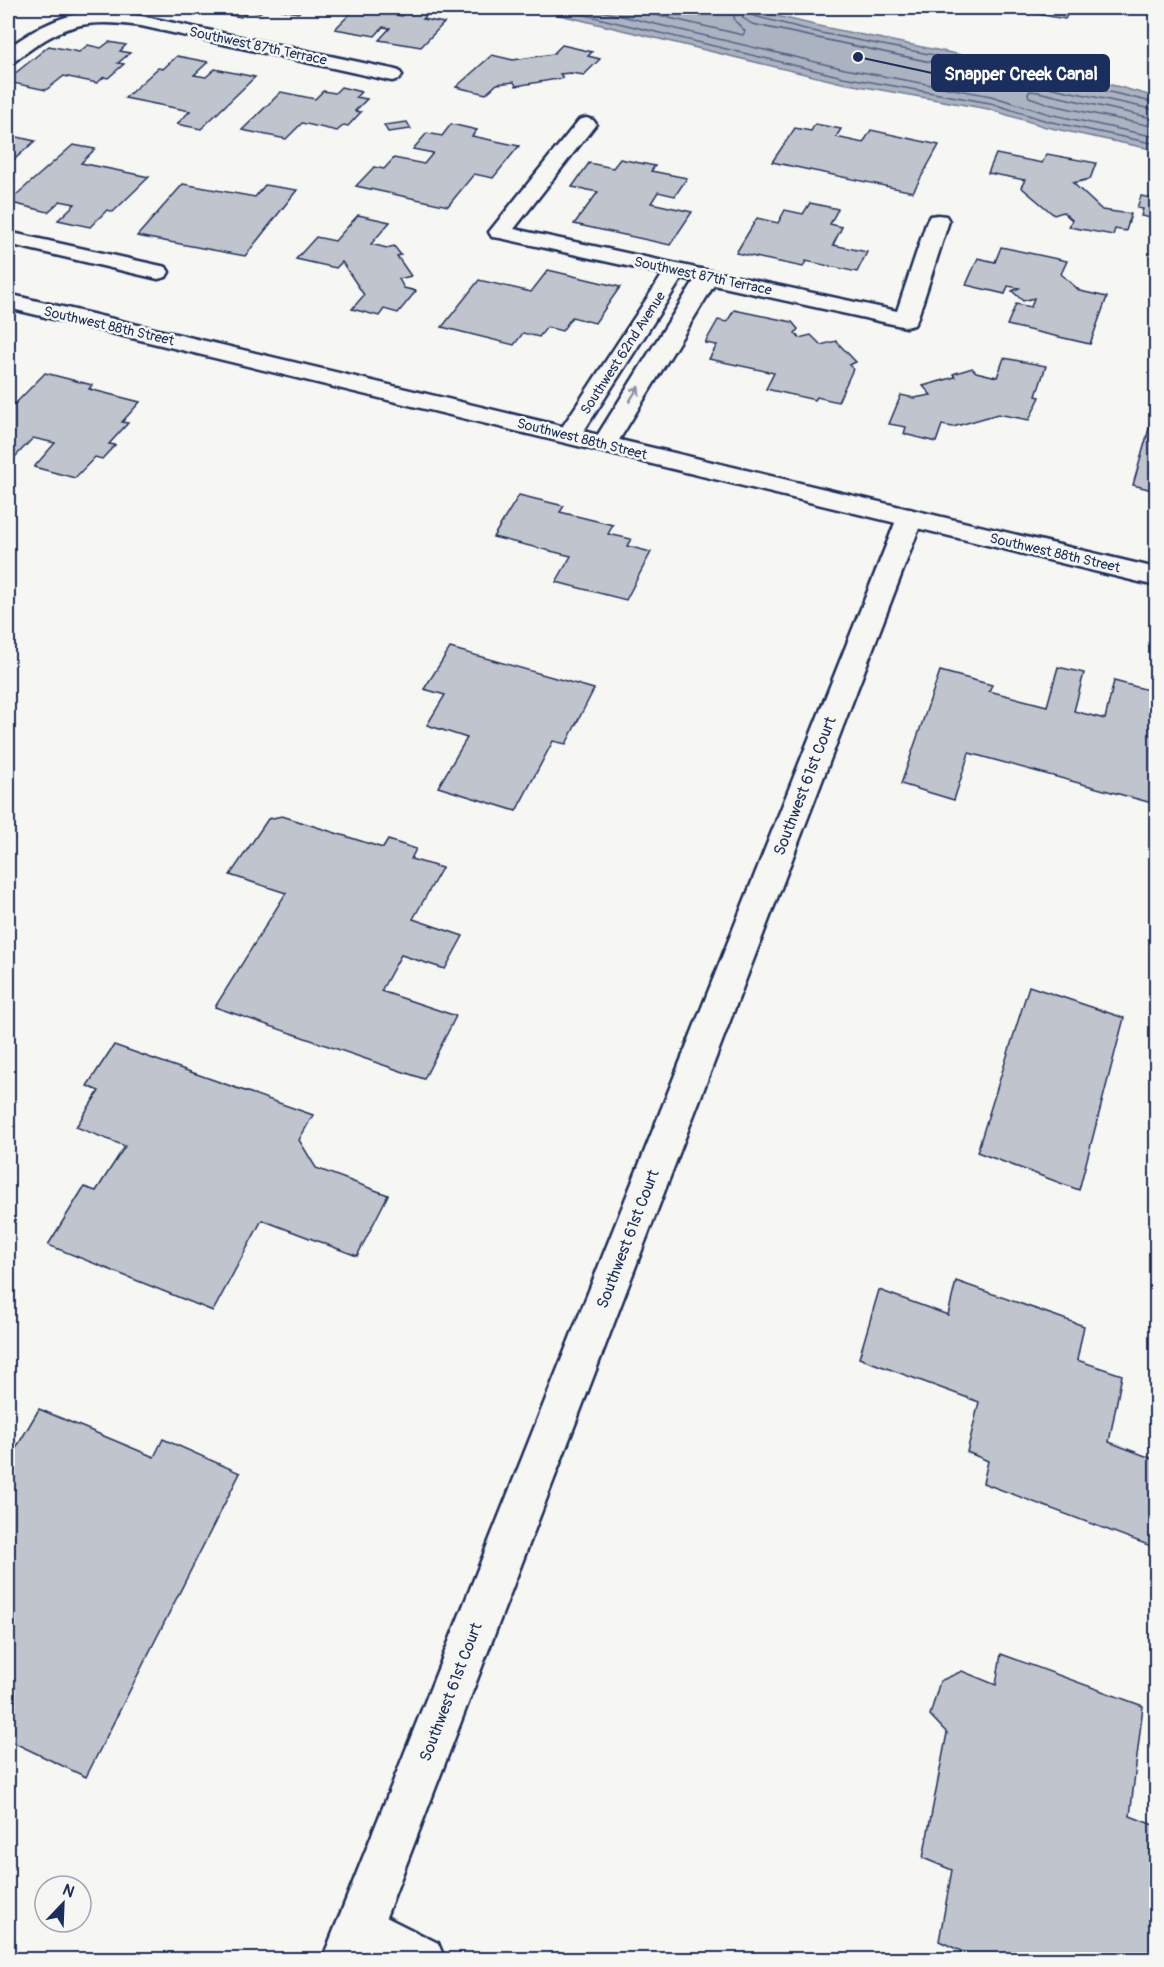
<svg xmlns="http://www.w3.org/2000/svg" width="1164" height="1967" font-family="Pangolin,sans-serif">
	<rect width="100%" height="100%" fill="#f6f6f2"/>
	<filter id="ink" filterUnits="userSpaceOnUse"><feTurbulence type="fractalNoise" baseFrequency=".0167" numOctaves="2"/><feDisplacementMap in="SourceGraphic" scale="12" xChannelSelector="R" yChannelSelector="G"/><feConvolveMatrix kernelMatrix="1 2 1 2 8 2 1 2 1" color-interpolation-filters="sRGB"/></filter>
	<g filter="url(#ink)">
		<path fill="#abb2c0" stroke="#717e99" stroke-width="1.5" d="M 531,8 L 743,8 L 823,27 L 1116,86 L 1156,97 L 1156,150 L 1046,127 L 988,109 L 842,83 Z"/>
		<g fill="none" stroke-linecap="round" stroke-linejoin="round">
			<g stroke="#556385" stroke-width="1.5">
				<path d="M 556,8 L 843,77 L 990,103 L 1047,121 L 1156,144"/>
				<path d="M 588,8 L 845,69 L 991,96 L 1049,114 L 1156,137"/>
				<path d="M 626,8 L 743,35 L 745,31 L 735,21 L 732,8"/>
				<path d="M 741,8 L 743,18 L 752,24 L 1156,110"/>
				<path d="M 748,8 L 749,13 L 754,16 L 821,33 L 1042,76 L 1156,103"/>
				<path d="M 1156,119 L 1038,92 L 1030,91 L 1028,94 L 1029,97 L 1052,105 L 1156,127"/>
			</g>
		</g>
		<g fill="#c0c4cd" stroke="#1b2f5e" stroke-width="1.5">
			<path d="M 226,8 L 266,8 L 259,13 L 249,11 L 241,17 L 224,14 L 231,8 Z"/>
			<path d="M 272,8 L 304,8 L 298,13 Z"/>
			<path d="M 356,8 L 402,16 L 406,11 L 427,15 L 423,19 L 444,23 L 421,47 L 379,40 L 390,28 L 383,27 L 375,36 L 335,29 Z"/>
			<path d="M 1003,8 L 1071,8 L 1065,19 Z"/>
			<path d="M 1120,8 L 1156,8 L 1156,15 L 1119,9 Z"/>
			<path d="M 109,42 L 126,45 L 120,51 L 130,53 L 118,63 L 124,64 L 108,78 L 104,77 L 97,83 L 64,76 L 46,90 L 8,82 L 8,79 L 49,46 L 79,52 L 88,45 L 101,48 Z"/>
			<path d="M 562,45 L 592,52 L 588,56 L 600,59 L 584,75 L 571,73 L 560,74 L 563,78 L 516,86 L 514,82 L 497,84 L 486,94 L 456,87 L 492,55 L 513,60 L 553,54 Z"/>
			<path d="M 177,56 L 208,62 L 194,75 L 206,77 L 215,69 L 255,77 L 201,129 L 177,124 L 190,111 L 125,98 L 158,68 L 163,69 Z"/>
			<path d="M 341,87 L 361,92 L 356,97 L 367,99 L 355,111 L 361,112 L 348,126 L 344,125 L 337,131 L 302,123 L 286,139 L 242,130 L 281,92 L 315,99 L 323,91 L 335,93 Z"/>
			<path d="M 407,122 L 411,129 L 388,132 L 384,125 Z"/>
			<path d="M 451,124 L 477,130 L 472,136 L 519,146 L 493,178 L 474,174 L 448,206 L 356,186 L 374,167 L 384,169 L 394,158 L 424,164 L 433,153 L 413,149 L 427,133 L 442,136 Z"/>
			<path d="M 815,124 L 841,129 L 836,137 L 863,143 L 871,130 L 939,145 L 913,192 L 772,162 L 795,128 L 811,131 Z"/>
			<path d="M 8,135 L 35,141 L 8,165 Z"/>
			<path d="M 73,145 L 95,149 L 81,163 L 149,177 L 113,212 L 107,210 L 90,227 L 58,220 L 75,204 L 60,201 L 48,212 L 8,202 Z"/>
			<path d="M 996,154 L 1042,163 L 1047,154 L 1096,163 L 1090,179 L 1073,183 L 1102,210 L 1131,214 L 1126,231 L 1115,229 L 1113,235 L 1069,227 L 1072,220 L 1063,212 L 1054,215 L 1021,187 L 1025,180 L 988,173 Z"/>
			<path d="M 620,159 L 655,166 L 651,171 L 687,178 L 675,196 L 658,192 L 651,203 L 692,212 L 670,245 L 574,224 L 598,192 L 572,187 L 589,163 L 613,168 Z"/>
			<path d="M 183,184 L 255,197 L 265,185 L 297,190 L 245,256 L 137,236 Z"/>
			<path d="M 1141,196 L 1156,199 L 1156,219 L 1141,216 L 1143,209 L 1137,208 Z"/>
			<path d="M 810,203 L 838,209 L 830,224 L 842,227 L 833,245 L 867,252 L 857,272 L 806,261 L 803,267 L 736,253 L 757,218 L 778,223 L 785,210 L 803,214 Z"/>
			<path d="M 358,215 L 390,222 L 371,244 L 387,248 L 394,246 L 401,255 L 397,256 L 411,276 L 399,279 L 404,288 L 416,291 L 398,313 L 384,309 L 379,316 L 352,309 L 364,295 L 342,262 L 336,268 L 296,259 L 316,237 L 335,241 Z"/>
			<path d="M 1001,247 L 1067,261 L 1061,274 L 1080,291 L 1107,297 L 1090,344 L 1007,325 L 1016,304 L 1031,307 L 1034,298 L 1023,301 L 1012,291 L 1019,288 L 1008,286 L 1005,294 L 966,285 L 978,258 L 995,262 Z"/>
			<path d="M 548,270 L 620,287 L 595,323 L 572,317 L 562,331 L 547,327 L 539,337 L 523,333 L 514,345 L 442,327 L 479,280 L 531,292 Z"/>
			<path d="M 734,310 L 792,322 L 798,329 L 795,333 L 799,338 L 811,335 L 821,345 L 836,341 L 856,362 L 849,365 L 853,369 L 838,402 L 817,397 L 815,400 L 766,389 L 774,373 L 709,359 L 717,345 L 705,343 L 718,320 L 727,322 Z"/>
			<path d="M 1004,358 L 1046,366 L 1036,396 L 1040,397 L 1029,420 L 998,414 L 953,427 L 942,425 L 936,442 L 904,434 L 906,427 L 889,424 L 901,395 L 914,398 L 931,395 L 923,386 L 955,377 L 953,374 L 972,368 L 976,372 L 997,377 Z"/>
			<path d="M 45,373 L 92,385 L 89,389 L 140,402 L 122,422 L 128,423 L 109,444 L 115,445 L 102,459 L 95,457 L 75,478 L 34,467 L 55,443 L 33,438 L 13,459 L 8,458 L 8,402 L 15,404 Z"/>
			<path d="M 1156,404 L 1156,491 L 1133,485 Z"/>
			<path d="M 519,495 L 564,506 L 560,512 L 613,525 L 608,534 L 631,539 L 627,546 L 651,552 L 626,600 L 556,582 L 571,556 L 493,537 Z"/>
			<path d="M 450,648 L 594,689 L 566,744 L 553,741 L 516,811 L 438,787 L 467,738 L 427,725 L 445,695 L 424,689 Z"/>
			<path d="M 1058,667 L 1084,673 L 1074,711 L 1105,719 L 1114,681 L 1156,692 L 1156,781 L 1152,803 L 969,753 L 954,800 L 901,784 L 940,671 L 992,685 L 989,691 L 1047,706 Z"/>
			<path d="M 282,816 L 383,848 L 388,840 L 416,849 L 411,859 L 442,868 L 413,919 L 463,936 L 445,969 L 401,955 L 381,991 L 456,1016 L 424,1079 L 215,1007 L 286,893 L 230,875 L 268,819 Z"/>
			<path d="M 1029,986 L 1124,1018 L 1079,1190 L 977,1152 Z"/>
			<path d="M 114,1045 L 313,1115 L 299,1140 L 316,1168 L 388,1195 L 357,1256 L 262,1220 L 213,1311 L 48,1245 L 84,1187 L 96,1191 L 125,1146 L 76,1127 L 99,1091 L 87,1086 Z"/>
			<path d="M 956,1281 L 1084,1326 L 1077,1360 L 1122,1375 L 1109,1442 L 1156,1460 L 1156,1548 L 983,1483 L 988,1461 L 967,1452 L 979,1402 L 859,1358 L 879,1290 L 948,1315 Z"/>
			<path d="M 39,1409 L 154,1457 L 163,1439 L 240,1473 L 86,1777 L 8,1740 L 8,1462 Z"/>
			<path d="M 1001,1654 L 1143,1706 L 1130,1816 L 1156,1826 L 1156,1960 L 960,1960 L 961,1951 L 939,1941 L 952,1870 L 923,1858 L 947,1733 L 930,1715 L 940,1681 L 962,1671 L 996,1685 Z"/>
		</g>
		<g fill="none" stroke-linecap="round" stroke-linejoin="round">
			<g stroke="#1b2f5e" stroke-width="5">
				<g id="street">
					<path d="M 101,11 L 141,16 L 392,69 L 399,71 L 402,75 L 399,79 L 392,81 L 141,26 C 81,18 62,25 15,61 L 8,63 L 8,48 C 37,27 64,13 101,11 Z"/>
					<path d="M 586,118 L 593,120 L 596,124 L 514,229 L 897,311 L 927,221 L 930,216 L 938,215 L 946,216 L 949,221 L 917,320 L 914,325 L 906,327 L 714,285 L 613,450 L 604,452 L 595,450 L 592,444 L 694,281 L 682,278 L 578,440 L 569,443 L 560,440 L 557,435 L 663,274 L 500,238 L 492,237 L 489,232 L 579,120 Z"/>
					<path d="M 8,232 L 166,267 L 169,272 L 166,277 L 158,279 L 8,244 Z"/>
					<path d="M 910,509 L 919,512 L 923,518 L 386,1917 L 438,1943 L 445,1960 L 322,1960 L 897,518 L 901,512 Z"/>
				</g>
			</g>
			<g stroke="#1b2f5e" stroke-width="5">
				<path id="secondary" d="M 8,294 L 1156,568 L 1156,586 L 8,308 Z"/>
			</g>
			<use href="#street" fill="#f6f6f2" fill-rule="evenodd"/>
			<use href="#secondary" fill="#f6f6f2" fill-rule="evenodd"/>
		</g>
		<defs><path id="oneway-shaft" d="M-6 0H5M1.5-3L5.5 0L1.5 3" fill="none" stroke-width="1.6" stroke-linecap="round" stroke-linejoin="round" transform="scale(1.5)"/></defs>
		<use stroke="#8892a8" href="#oneway-shaft" transform="translate(634 394) rotate(-58)"/>
	</g>
	<g text-anchor="middle" dominant-baseline="central" stroke-width="5" stroke-linejoin="round" paint-order="stroke">
		<g font-size="14" fill="#1b2f5e" stroke="#f6f6f2">
			<text transform="translate(258 46) rotate(12)">Southwest 87th Terrace</text>
			<text transform="translate(703 276) rotate(12)">Southwest 87th Terrace</text>
			<text transform="translate(109 326) rotate(13)">Southwest 88th Street</text>
			<text transform="translate(623 353) rotate(-57)">Southwest 62nd Avenue</text>
			<text transform="translate(582 439) rotate(14)">Southwest 88th Street</text>
			<text transform="translate(1055 553) rotate(13)">Southwest 88th Street</text>
		</g>
		<g font-size="16" fill="#1b2f5e" stroke="#f6f6f2">
			<text transform="translate(805 786) rotate(-69)">Southwest 61st Court</text>
			<text transform="translate(628 1239) rotate(-69)">Southwest 61st Court</text>
			<text transform="translate(451 1692) rotate(-69)">Southwest 61st Court</text>
		</g>
	</g>
	<path fill="none" stroke="#1b2f5e" stroke-width="2" d="M858 57L932 73"/>
	<circle fill="#1b2f5e" stroke="#f6f6f2" stroke-width="2" cx="858" cy="57" r="6"/>
	<rect fill="#1b2f5e" stroke="#1b2f5e" stroke-width="2" x="932" y="55" width="177" height="36" rx="6"/>
	<g font-size="18" text-anchor="middle" font-weight="bold" fill="#fff">
		<text x="1021" y="80">Snapper Creek Canal</text>
	</g>
	<rect width="1164" height="1967" fill="none" stroke="#f6f6f2" stroke-width="30"/>
	<rect x="15" y="15" width="1134" height="1937" fill="none" stroke="#1b2f5e" stroke-width="2" filter="url(#ink)"/>
	<g transform="translate(63 1904) rotate(23)"><circle r="28" fill="#f6f6f2" stroke="#9ea6b7" stroke-width="1.5"/>
	<path d="M0-4.5L10 22L0 15L-10 22Z" fill="#1b2f5e"/>
	<text y="-9" font-size="16" font-weight="bold" text-anchor="middle" fill="#1b2f5e">N</text>
	</g>
</svg>
